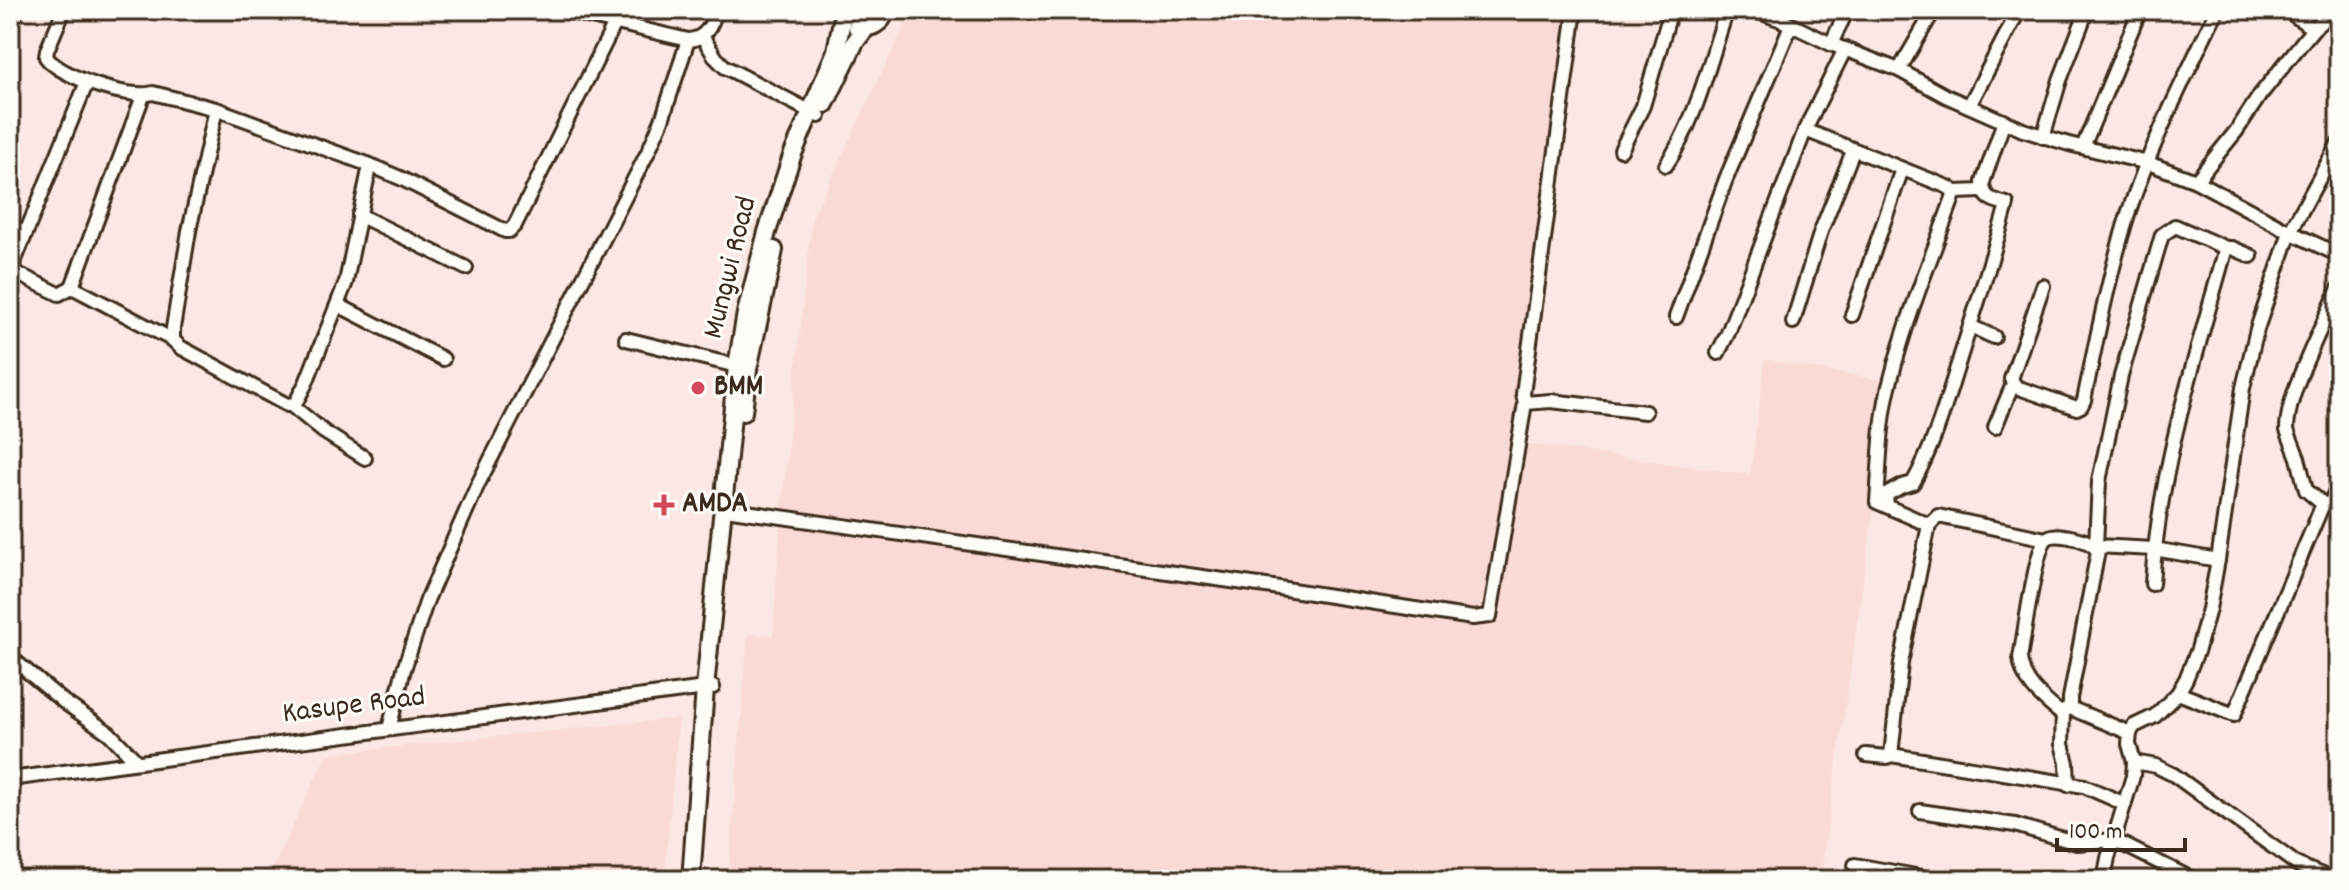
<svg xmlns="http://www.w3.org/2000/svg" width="2349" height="890" font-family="Dekko,sans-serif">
	<rect width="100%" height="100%" fill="#fbe8e4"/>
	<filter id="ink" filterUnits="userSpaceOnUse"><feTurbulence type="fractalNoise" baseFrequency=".0125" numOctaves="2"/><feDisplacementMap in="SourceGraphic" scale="16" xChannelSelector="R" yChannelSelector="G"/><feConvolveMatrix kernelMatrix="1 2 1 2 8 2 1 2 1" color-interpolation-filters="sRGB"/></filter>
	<g filter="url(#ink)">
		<g fill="#fadad6">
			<path d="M 912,10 L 1584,10 L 1572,21 L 1514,442 L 1750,475 L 1765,360 L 1892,382 L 1820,880 L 728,880 L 748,634 L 773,635 L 781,513 L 812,218 Z"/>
			<path d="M 679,718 L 664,880 L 267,880 L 327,754 Z"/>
		</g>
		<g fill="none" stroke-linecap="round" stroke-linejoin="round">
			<g stroke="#3b2a1e" stroke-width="18">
				<g id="minor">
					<path d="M 64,10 L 47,50 L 46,57 C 60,77 130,100 153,93 L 216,109 L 370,165 L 400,178 L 505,231 L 509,231 L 515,225 L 615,23"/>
					<path d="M 562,10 L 688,40 C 706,39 712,25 716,10"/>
					<path d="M 1753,10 L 1779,19 L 1831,44 L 1899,70 L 1946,96 L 2023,130 L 2069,144 L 2148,163 L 2196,181 L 2290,232 L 2339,255"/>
					<path d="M 2287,10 L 2313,29"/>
					<path d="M 12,21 L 17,10"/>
					<path d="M 702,36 L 716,58 L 725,67 L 819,116"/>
					<path d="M 1831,44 L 1847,10"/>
					<path d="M 1899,70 L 1934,10"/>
					<path d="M 87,82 L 15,260 L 14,268 L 18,274 L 59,294 L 72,287 L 143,96"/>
					<path d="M 1969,106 L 2019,10"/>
					<path d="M 1805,130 L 1948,187 L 1955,192 L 1983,191"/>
					<path d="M 2043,137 L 2060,80 L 2087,10"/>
					<path d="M 2083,147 L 2140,10"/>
					<path d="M 1621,150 L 1643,106 L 1671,10"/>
					<path d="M 1666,165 C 1697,120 1709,62 1727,10"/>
					<path d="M 2196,181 L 2237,130 L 2260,95 L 2313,29 L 2326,18 L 2339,23"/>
					<path d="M 359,215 L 466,268"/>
					<path d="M 10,226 L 25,233"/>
					<path d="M 2043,286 L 2011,379 L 2016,387 L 2077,408 L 2081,406 L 2084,400 C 2097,337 2109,275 2128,214 C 2151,144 2185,77 2217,10"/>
					<path d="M 72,287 L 173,340 L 180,347 L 287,405 L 295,404 L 306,383 L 346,282 L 370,165"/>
					<path d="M 2339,288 C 2323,326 2287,392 2287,430 L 2298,458 L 2306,490 L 2323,504 L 2327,504 L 2331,502 L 2339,483"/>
					<path d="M 338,305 L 443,359"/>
					<path d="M 1852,315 L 1902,169"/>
					<path d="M 1676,317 L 1726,179 L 1791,25"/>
					<path d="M 1793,322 L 1821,231 L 1853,151"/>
					<path d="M 1970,326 L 1994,337"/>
					<path d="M 626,339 L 737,366"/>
					<path d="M 173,340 L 173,328 L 189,231 L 216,109"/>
					<path d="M 1718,353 L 1728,333 L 1805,130 L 1845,49"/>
					<path d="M 1525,403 L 1551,401 L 1645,412"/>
					<path d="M 291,405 L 324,432 L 365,458"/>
					<path d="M 1995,427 L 2013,384"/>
					<path d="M 1887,506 L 1886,495 L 1902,486 L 1913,483 C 1938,438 1950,388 1966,339 C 1980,294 1995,250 2007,204 C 1992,200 1983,199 1983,182 L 2004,121"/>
					<path d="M 732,510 L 1266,586 L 1473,618 L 1490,616 L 1525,403 L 1523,394 L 1575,10"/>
					<path d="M 1929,525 L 1877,502 C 1880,461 1880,418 1891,379 C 1907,315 1933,254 1955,192"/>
					<path d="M 2218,560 L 2154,549 L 2096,546 L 2099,481 L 2121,376 L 2162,235 L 2175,226 L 2226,248 L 2232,248 L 2251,256"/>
					<path d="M 2152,584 C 2159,469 2195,359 2226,248"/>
					<path d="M 10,657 L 64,702 L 109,733 L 137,762"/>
					<path d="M 2178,693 L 2234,715 L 2323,504"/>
					<path d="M 2070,708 L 2070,698 L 2098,551 C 2092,542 2081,539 2070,537 C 2063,536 2052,533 2046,539 C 2035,551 2024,638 2020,658 C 2022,682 2042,698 2060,713 L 2070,708 L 2130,733"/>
					<path d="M 2063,713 L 2062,744 L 2067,763 L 2068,785"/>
					<path d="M 389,729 L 404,669 L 427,600 L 478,484 L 648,152 L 662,120 L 688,40"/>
					<path d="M 1866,755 L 1887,757 L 1891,755 L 2084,786 L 2125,804"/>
					<path d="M 1891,755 L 1901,663 L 1929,525 L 1938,516 L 2046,539"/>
					<path d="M 2134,762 L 2156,766 L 2174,775 L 2298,865 L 2322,875"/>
					<path d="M 10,779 L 713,687"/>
					<path d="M 1920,811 L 2015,825 L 2077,843 L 2114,840 L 2194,880"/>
					<path d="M 1855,865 L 1938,880"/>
					<path d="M 2104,880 L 2108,858 L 2133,776 L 2134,762 L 2129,744 L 2130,733 L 2134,726 L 2155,716 L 2178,693 L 2186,679 L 2198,649 L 2209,609 L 2218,560 L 2243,388 L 2257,329 L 2290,232 L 2339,142"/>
				</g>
			</g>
			<g stroke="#3b2a1e" stroke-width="22">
				<g id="major">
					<path d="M 857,27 C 871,29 882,24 886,10"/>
					<path d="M 825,104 L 855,42 L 866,28"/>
					<path d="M 743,412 L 748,369 L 774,250"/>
					<path d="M 691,880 L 705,688 L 737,366 L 746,313 L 767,232 L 792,156 L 836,51 L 843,15"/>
				</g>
			</g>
			<use href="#minor" stroke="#fdfcf7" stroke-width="12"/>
			<use href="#major" stroke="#fdfcf7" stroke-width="16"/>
		</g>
	</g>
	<g fill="#d1495b" stroke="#fdfcf7" stroke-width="3">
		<circle cx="698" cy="388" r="8"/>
		<path d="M660 493h8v8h8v8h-8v8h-8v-8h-8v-8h8z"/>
	</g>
	<g text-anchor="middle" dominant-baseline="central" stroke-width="6" stroke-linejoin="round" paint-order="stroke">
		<g font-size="30" fill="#3b2a1e" stroke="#fdfcf7">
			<text transform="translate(732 268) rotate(-76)">Mungwi Road</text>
			<text transform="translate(354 707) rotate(-7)">Kasupe Road</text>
		</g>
		<g font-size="30" font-weight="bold" fill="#3b2a1e" stroke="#fdfcf7" text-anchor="start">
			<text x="714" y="388">BMM</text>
			<text x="682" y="505">AMDA</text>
		</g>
	</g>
	<rect width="2349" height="890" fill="none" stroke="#fdfcf7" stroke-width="40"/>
	<rect x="20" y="20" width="2309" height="850" fill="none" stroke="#3b2a1e" stroke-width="3" filter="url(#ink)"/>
	<path d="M2057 838v12h128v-12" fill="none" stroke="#3b2a1e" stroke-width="4"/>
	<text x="2069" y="838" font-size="24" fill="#3b2a1e" stroke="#fdfcf7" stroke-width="6" paint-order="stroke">100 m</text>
</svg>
